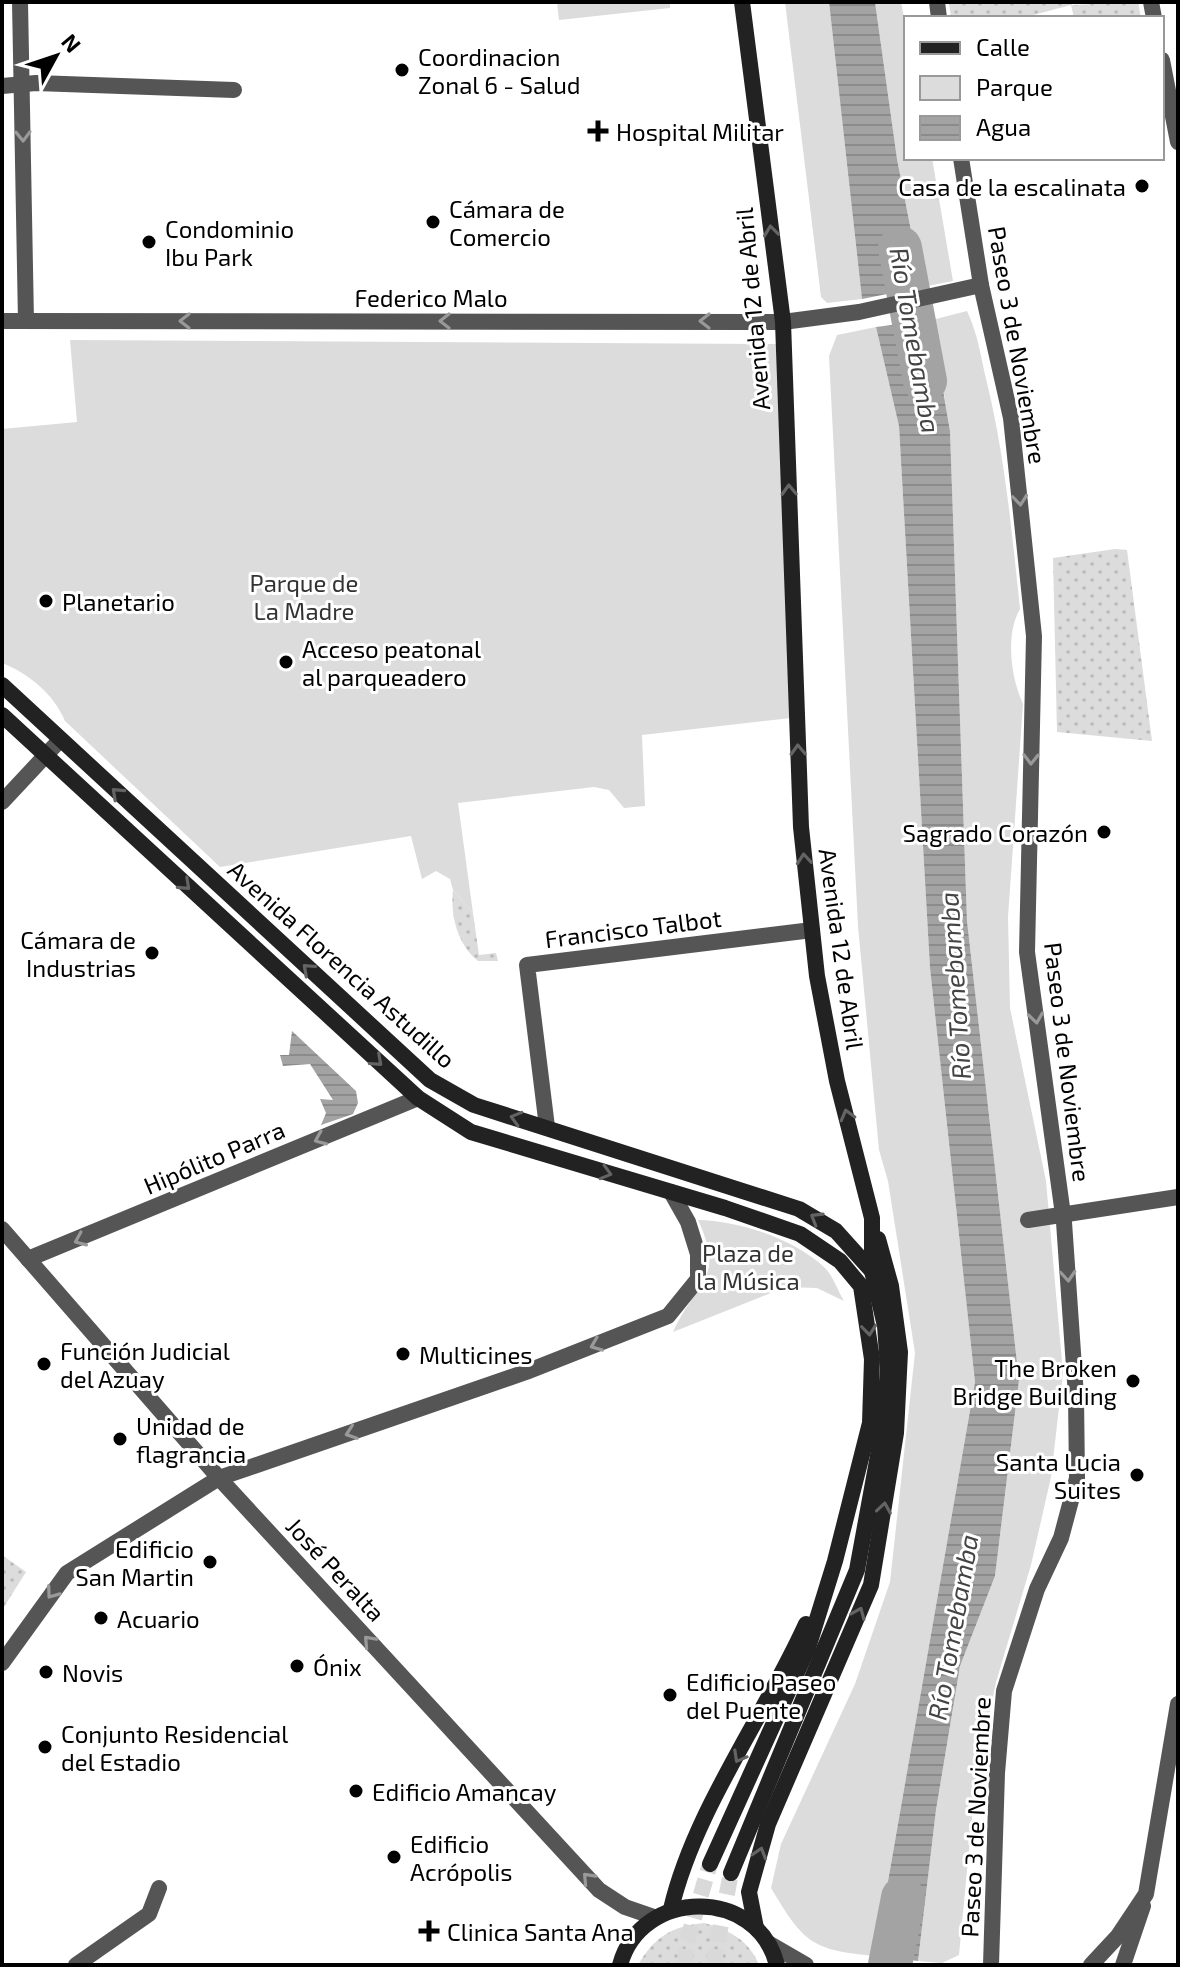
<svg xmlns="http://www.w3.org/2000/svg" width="1180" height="1967" font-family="'Exo 2',sans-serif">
	<defs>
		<pattern id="grass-dots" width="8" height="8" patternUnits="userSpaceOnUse" patternTransform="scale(2)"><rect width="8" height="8" fill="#dcdcdc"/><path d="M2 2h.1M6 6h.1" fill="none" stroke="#bbb" stroke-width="1.8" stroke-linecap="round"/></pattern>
		<pattern id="water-rules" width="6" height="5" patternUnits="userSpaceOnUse" patternTransform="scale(2)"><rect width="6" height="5" fill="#a3a3a3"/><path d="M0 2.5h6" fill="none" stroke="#8b8b8b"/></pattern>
	</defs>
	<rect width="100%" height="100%" fill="#fff"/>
	<g fill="url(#grass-dots)">
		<path d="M 949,2 L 1071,2 L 1072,5 L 1138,2 L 1141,18 L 1074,18 L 1071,5 L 1022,18 L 951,18 Z"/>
		<path d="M 1115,549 L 1127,550 L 1152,741 L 1057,732 L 1053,558 Z"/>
		<path d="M 453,890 L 473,913 L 479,955 L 496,953 L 498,961 L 478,961 C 458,945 450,916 453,890 Z"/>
		<path d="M 2,1555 L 26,1572 L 2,1610 Z"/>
		<path d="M 704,1923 C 729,1930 749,1940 759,1965 L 638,1965 C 654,1937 672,1926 704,1923 Z"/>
	</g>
	<g fill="#dcdcdc">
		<path d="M 557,2 L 670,2 L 670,8 L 559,20 Z"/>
		<path d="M 785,2 L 829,2 L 862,299 L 827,303 L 821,297 Z"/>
		<path d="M 875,2 L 901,2 L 906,28 L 906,158 L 932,158 L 953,281 L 922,287 L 897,159 Z"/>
		<path d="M 967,311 C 978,334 981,358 987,383 C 1005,457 1012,533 1020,609 C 1005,635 1011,678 1023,704 L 1008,917 L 1010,1008 L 1046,1181 L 1063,1373 L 1051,1477 L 1031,1565 L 996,1682 L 976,1776 L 959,1955 L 942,1963 L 918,1961 L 936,1810 L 960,1666 L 995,1576 L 1019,1380 L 967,921 L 950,431 L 932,320 Z"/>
		<path d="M 876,327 L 899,426 L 930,968 L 975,1382 L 875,1956 C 811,1950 804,1943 771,1888 L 781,1844 L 855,1684 L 890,1582 L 915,1353 L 888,1181 L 879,1150 L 858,926 L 829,356 L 837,335 Z"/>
		<path d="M 70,340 L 777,344 L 791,718 L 642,735 L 645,806 L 624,808 L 609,790 L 594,787 L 458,803 L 473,913 L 453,890 L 450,879 L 436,871 L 422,879 L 411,836 L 220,867 L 65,721 C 54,694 28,673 2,663 L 2,429 L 77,422 Z"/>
		<path d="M 698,1220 C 741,1221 794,1239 825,1268 C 833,1276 838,1291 844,1301 L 817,1288 L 786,1287 L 673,1332 C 696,1281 726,1281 698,1220 Z"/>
	</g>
	<g fill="url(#water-rules)">
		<path d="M 829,2 L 875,2 L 897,159 L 922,287 L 862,299 Z"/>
		<path d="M 931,320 L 950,431 L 967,921 L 1019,1380 L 995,1576 L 960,1666 L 936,1810 L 918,1961 L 875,1956 L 975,1382 L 930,968 L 899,426 L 876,327 Z"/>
		<path d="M 292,1031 L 356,1091 L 358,1103 L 353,1114 L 321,1125 L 326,1113 L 320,1099 L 333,1100 L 310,1064 L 283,1066 L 280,1055 L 289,1055 Z"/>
	</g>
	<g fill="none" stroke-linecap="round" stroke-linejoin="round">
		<g stroke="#a3a3a3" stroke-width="44">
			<path d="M 900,248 L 925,381"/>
			<path d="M 890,1965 L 903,1898"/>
		</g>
		<g stroke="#d9d9d9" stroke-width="16" stroke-dasharray="16 8" stroke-linecap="butt">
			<path d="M 685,1965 L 686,1945 L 710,1864"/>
			<path d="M 713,1965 L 731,1873"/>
		</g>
		<g stroke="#555" stroke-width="16">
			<path d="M 20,2 L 26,321"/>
			<path d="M 937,2 L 939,18"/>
			<path d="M 2,86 L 36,83 L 234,90"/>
			<path d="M 961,158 L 981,285 L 1011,418 L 1034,636 L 1027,952 L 1064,1222 L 1076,1396 L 1077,1478 L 1061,1538 L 1037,1589 L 1004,1691 L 997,1773 L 991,1965"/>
			<path d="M 2,321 L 783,322 L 859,312 L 981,285"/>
			<path d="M 2,802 L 60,740"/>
			<path d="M 547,1127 L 527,965 L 812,930"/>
			<path d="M 28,1259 L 418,1098"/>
			<path d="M 2,1663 L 67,1573 L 219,1478 L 526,1372 L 668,1316 L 698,1279 L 698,1254 L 688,1222 L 671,1192"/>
			<path d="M 76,1965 L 149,1914 L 159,1888"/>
		</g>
		<g stroke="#555" stroke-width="16">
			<path d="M 1151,2 L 1154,18"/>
			<path d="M 1162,60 L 1178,142"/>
			<path d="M 2,1229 L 219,1478 L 599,1890 L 625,1907 L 654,1917"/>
			<path d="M 768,1943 L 806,1965"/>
			<path d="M 1091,1965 L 1118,1936 L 1146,1894 L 1178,1704"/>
			<path d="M 1123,1965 L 1143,1906"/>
		</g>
		<g stroke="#222" stroke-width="16">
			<path d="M 2,685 L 430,1080 L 474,1105 L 799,1209 L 836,1231 L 872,1271"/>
			<path d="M 2,715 L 418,1098 L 471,1132 L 725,1208 L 800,1234 L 840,1261 L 861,1286 L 872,1359 L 870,1423 L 835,1561 L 808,1648 L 710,1864"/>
			<path d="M 731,1873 L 857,1570 L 884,1423 L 888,1368 L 885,1326 L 872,1271 L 872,1218 L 837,1081 L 817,976 L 801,827 L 783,322 L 742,2"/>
			<path d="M 671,1909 C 694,1811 764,1717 806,1624"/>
			<path d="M 756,1928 L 749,1892 L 768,1824 L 871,1585 L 896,1433 L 900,1352 L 891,1286 L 878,1239"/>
			<path d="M 620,1965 C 641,1888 757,1886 777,1965"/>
		</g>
		<path stroke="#555" stroke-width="16" d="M 1028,1220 L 1178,1197"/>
	</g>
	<defs><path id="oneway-chevron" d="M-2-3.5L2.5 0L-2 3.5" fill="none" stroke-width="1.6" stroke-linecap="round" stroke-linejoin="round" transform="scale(2)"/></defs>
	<g stroke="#999">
		<use href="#oneway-chevron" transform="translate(23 136) rotate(89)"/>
		<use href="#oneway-chevron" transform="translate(185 321) rotate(-180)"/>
		<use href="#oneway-chevron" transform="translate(445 321) rotate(-180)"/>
		<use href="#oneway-chevron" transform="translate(705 321) rotate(-180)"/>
		<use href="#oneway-chevron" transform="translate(1020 500) rotate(84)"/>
		<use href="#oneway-chevron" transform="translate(1031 759) rotate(91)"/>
		<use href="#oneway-chevron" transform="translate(1036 1018) rotate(82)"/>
		<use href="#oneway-chevron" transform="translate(320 1139) rotate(157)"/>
		<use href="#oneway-chevron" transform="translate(80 1240) rotate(157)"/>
		<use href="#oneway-chevron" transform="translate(1068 1276) rotate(86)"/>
		<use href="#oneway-chevron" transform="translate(596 1345) rotate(158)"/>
		<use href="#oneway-chevron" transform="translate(351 1433) rotate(161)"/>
		<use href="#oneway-chevron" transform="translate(52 1593) rotate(126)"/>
		<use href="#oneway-chevron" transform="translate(369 1641) rotate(-133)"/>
		<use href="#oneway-chevron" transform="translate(588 1878) rotate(-133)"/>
	</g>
	<g stroke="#646464">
		<use href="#oneway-chevron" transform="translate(771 231) rotate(-97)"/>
		<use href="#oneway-chevron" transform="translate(789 490) rotate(-92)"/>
		<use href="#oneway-chevron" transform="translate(798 750) rotate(-92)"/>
		<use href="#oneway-chevron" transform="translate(117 793) rotate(-137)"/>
		<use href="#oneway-chevron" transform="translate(804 859) rotate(-95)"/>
		<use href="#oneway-chevron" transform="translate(185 885) rotate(43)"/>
		<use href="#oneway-chevron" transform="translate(308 969) rotate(-138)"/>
		<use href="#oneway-chevron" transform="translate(377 1061) rotate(42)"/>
		<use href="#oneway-chevron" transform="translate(847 1115) rotate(-105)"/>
		<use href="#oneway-chevron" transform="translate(516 1118) rotate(-164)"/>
		<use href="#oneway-chevron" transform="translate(606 1173) rotate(16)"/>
		<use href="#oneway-chevron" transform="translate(816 1218) rotate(-149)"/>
		<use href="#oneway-chevron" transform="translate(869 1330) rotate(84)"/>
		<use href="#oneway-chevron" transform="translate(884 1508) rotate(-81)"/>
		<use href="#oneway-chevron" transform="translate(859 1613) rotate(-67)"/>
		<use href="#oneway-chevron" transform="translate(739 1757) rotate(119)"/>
		<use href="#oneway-chevron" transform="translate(760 1853) rotate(-73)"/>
	</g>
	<g fill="#000" stroke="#fff" stroke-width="3">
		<circle cx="402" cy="70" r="8"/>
		<path d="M594 119h8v8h8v8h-8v8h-8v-8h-8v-8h8z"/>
		<circle cx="1142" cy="186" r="8"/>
		<circle cx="433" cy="222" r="8"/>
		<circle cx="149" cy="242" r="8"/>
		<circle cx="46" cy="601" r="8"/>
		<circle cx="286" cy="662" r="8"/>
		<circle cx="1104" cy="832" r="8"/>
		<circle cx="152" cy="953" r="8"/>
		<circle cx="403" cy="1354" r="8"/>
		<circle cx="44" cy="1364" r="8"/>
		<circle cx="1133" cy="1381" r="8"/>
		<circle cx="120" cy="1439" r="8"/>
		<circle cx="1137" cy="1475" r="8"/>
		<circle cx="210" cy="1562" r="8"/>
		<circle cx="101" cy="1618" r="8"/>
		<circle cx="297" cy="1666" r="8"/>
		<circle cx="46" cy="1672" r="8"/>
		<circle cx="670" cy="1695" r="8"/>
		<circle cx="45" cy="1747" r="8"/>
		<circle cx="356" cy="1791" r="8"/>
		<circle cx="394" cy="1857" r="8"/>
		<path d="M425 1919h8v8h8v8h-8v8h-8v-8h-8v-8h8z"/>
	</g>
	<g text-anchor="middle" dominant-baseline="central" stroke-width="6" stroke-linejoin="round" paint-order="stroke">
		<g font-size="24" fill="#000" stroke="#fff" text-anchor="start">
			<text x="418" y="56">Coordinacion<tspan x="418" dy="28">Zonal 6 - Salud</tspan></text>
			<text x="616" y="131">Hospital Militar</text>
			<text x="1126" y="186" text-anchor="end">Casa de la escalinata</text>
			<text x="449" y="208">Cámara de<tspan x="449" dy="28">Comercio</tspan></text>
			<text x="165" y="228">Condominio<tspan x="165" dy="28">Ibu Park</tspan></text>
			<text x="62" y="601">Planetario</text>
			<text x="302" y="648">Acceso peatonal<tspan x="302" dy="28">al parqueadero</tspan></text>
			<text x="1088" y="832" text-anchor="end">Sagrado Corazón</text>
			<text x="136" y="939" text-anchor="end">Cámara de<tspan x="136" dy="28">Industrias</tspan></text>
			<text x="60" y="1350">Función Judicial<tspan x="60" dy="28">del Azuay</tspan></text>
			<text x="419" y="1354">Multicines</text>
			<text x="1117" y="1367" text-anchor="end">The Broken<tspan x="1117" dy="28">Bridge Building</tspan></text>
			<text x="136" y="1425">Unidad de<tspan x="136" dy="28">flagrancia</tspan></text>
			<text x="1121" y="1461" text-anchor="end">Santa Lucia<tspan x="1121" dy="28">Suites</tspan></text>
			<text x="194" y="1548" text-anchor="end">Edificio<tspan x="194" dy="28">San Martin</tspan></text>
			<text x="117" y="1618">Acuario</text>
			<text x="313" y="1666">Ónix</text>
			<text x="62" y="1672">Novis</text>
			<text x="686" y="1681">Edificio Paseo<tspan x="686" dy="28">del Puente</tspan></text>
			<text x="61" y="1733">Conjunto Residencial<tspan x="61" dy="28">del Estadio</tspan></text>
			<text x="372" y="1791">Edificio Amancay</text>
			<text x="410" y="1843">Edificio<tspan x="410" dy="28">Acrópolis</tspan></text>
			<text x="447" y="1931">Clinica Santa Ana</text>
		</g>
		<g font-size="24" fill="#000" stroke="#fff">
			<text x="431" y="297">Federico Malo</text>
			<text transform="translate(752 309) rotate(-95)">Avenida 12 de Abril</text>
			<text transform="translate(1018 345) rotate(80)">Paseo 3 de Noviembre</text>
			<text transform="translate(633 928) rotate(-7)">Francisco Talbot</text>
			<text transform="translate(842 949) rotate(82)">Avenida 12 de Abril</text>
			<text transform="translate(342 964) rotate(42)">Avenida Florencia Astudillo</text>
			<text transform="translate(1068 1062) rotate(83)">Paseo 3 de Noviembre</text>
			<text transform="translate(214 1157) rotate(-23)">Hipólito Parra</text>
			<text transform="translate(336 1569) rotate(47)">José Peralta</text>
			<text transform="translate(975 1817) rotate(-87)">Paseo 3 de Noviembre</text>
		</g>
		<g font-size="24" fill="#333" stroke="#fff">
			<text x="304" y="582">Parque de<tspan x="304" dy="28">La Madre</tspan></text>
			<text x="748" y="1252">Plaza de<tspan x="748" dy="28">la Música</tspan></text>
		</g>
		<g font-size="26" font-style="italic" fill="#444" stroke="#fff">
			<text transform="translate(916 340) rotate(80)">Río Tomebamba</text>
			<text transform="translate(954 986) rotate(-94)">Río Tomebamba</text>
			<text transform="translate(952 1627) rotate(-80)">Río Tomebamba</text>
		</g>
	</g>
	<rect width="1180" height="1967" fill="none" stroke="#000000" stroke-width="8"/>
	<rect x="904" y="16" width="260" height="144" fill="#ffffff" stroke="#999999" stroke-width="2"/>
	<rect x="920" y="42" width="40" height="12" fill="#222222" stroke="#999999" stroke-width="2"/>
	<text x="976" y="56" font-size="24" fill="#000000">Calle</text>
	<rect x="920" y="76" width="40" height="24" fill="#dcdcdc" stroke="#999999" stroke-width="2"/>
	<text x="976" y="96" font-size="24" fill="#000000">Parque</text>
	<rect x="920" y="116" width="40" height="24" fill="url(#water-rules)" stroke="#999999" stroke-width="2"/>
	<text x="976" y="136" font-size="24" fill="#000000">Agua</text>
	<g transform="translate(56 56) rotate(50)" stroke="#ffffff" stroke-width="6" paint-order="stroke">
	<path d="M0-6L14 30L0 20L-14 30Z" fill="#000000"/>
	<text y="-12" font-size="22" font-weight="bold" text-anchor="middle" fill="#000000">N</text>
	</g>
</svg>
